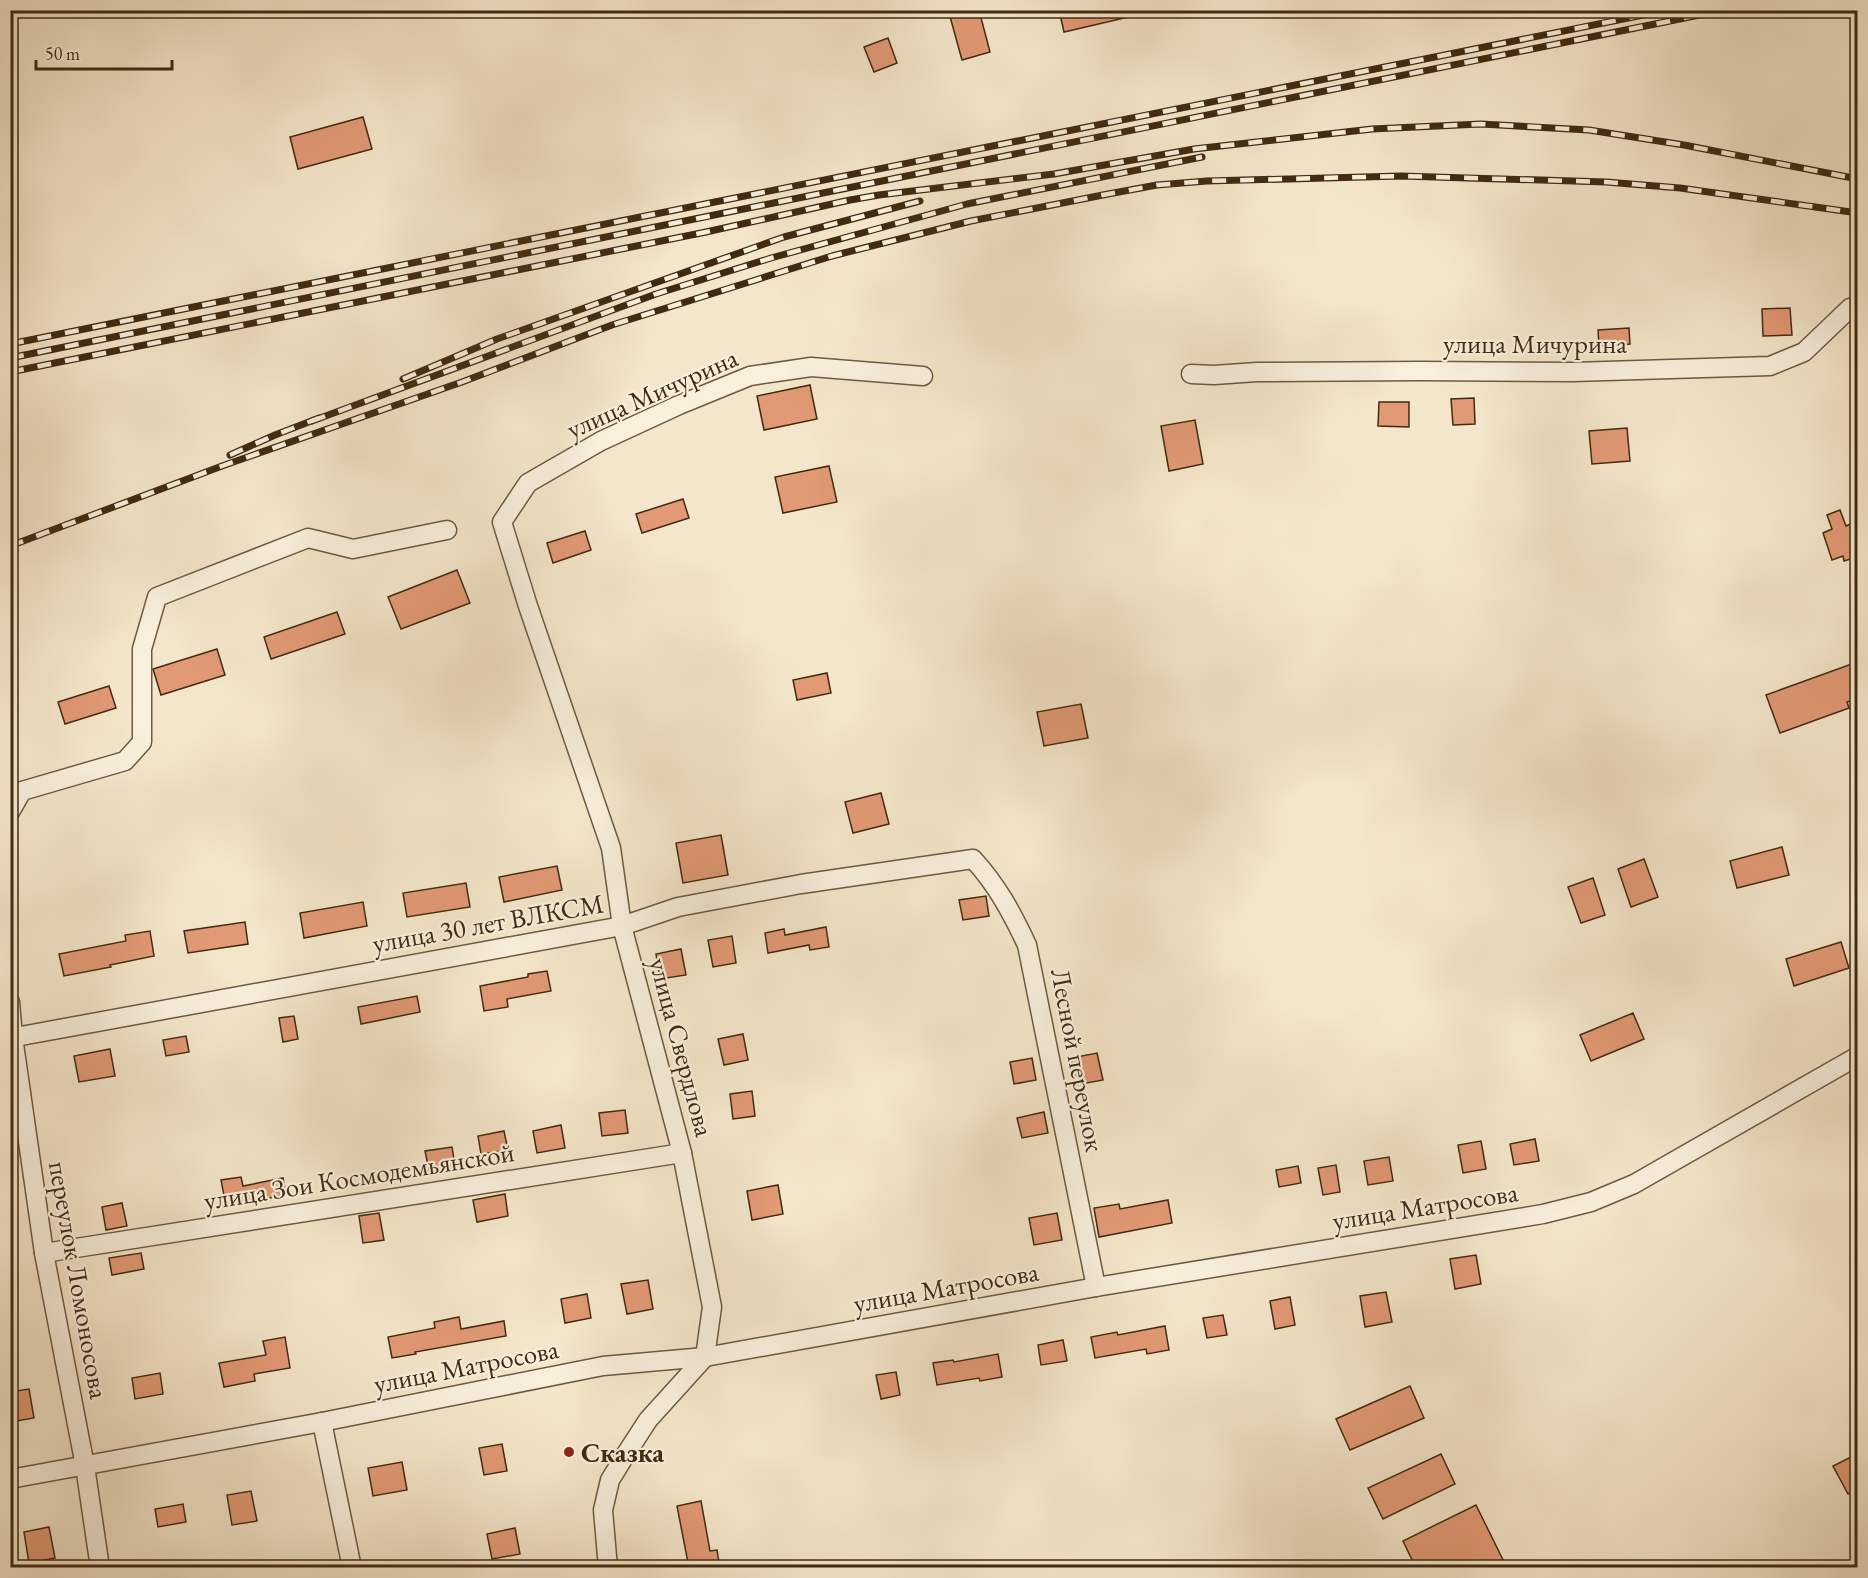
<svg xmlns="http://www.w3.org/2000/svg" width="1868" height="1578" font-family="'EB Garamond',serif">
	<rect width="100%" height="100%" fill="#f4e6ca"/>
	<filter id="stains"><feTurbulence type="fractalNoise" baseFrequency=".00333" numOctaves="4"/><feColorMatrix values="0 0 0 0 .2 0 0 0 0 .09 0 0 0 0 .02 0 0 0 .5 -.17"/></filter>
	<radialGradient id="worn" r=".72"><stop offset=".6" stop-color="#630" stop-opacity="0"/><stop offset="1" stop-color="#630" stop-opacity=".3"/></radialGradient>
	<g fill="#e29975" stroke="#402b12" stroke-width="1.5">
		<path d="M 958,10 L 979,10 L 990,52 L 962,60 L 949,13 Z"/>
		<path d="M 1059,10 L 1132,10 L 1133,16 L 1064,32 Z"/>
		<path d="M 888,38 L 897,63 L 874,72 L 864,47 Z"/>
		<path d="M 363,117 L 372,149 L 298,169 L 290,137 Z"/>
		<path d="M 1790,308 L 1792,335 L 1763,336 L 1762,309 Z"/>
		<path d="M 1629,328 L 1630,344 L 1599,346 L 1598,330 Z"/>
		<path d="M 810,385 L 817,419 L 764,430 L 757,396 Z"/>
		<path d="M 1474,398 L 1475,424 L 1453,425 L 1451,399 Z"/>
		<path d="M 1379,402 L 1409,402 L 1409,427 L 1378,426 Z"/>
		<path d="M 1195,420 L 1203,464 L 1169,471 L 1161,426 Z"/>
		<path d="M 1627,428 L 1630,461 L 1592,464 L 1589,431 Z"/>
		<path d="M 829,466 L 837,502 L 783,513 L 775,477 Z"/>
		<path d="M 683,499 L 689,518 L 642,533 L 636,514 Z"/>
		<path d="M 1840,510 L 1846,526 L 1857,521 L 1857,551 L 1855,552 L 1857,557 L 1844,561 L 1843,556 L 1832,560 L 1823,533 L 1832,529 L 1827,515 Z"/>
		<path d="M 585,531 L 591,550 L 553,563 L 547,543 Z"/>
		<path d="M 457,570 L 470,603 L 401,629 L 388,597 Z"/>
		<path d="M 337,612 L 345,634 L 271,659 L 264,637 Z"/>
		<path d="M 217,649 L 225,675 L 161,695 L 153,669 Z"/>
		<path d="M 1857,662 L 1857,699 L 1847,702 L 1849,708 L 1780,733 L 1766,695 Z"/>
		<path d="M 827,673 L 831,693 L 797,700 L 793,680 Z"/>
		<path d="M 109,686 L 116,708 L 65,724 L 58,702 Z"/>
		<path d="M 1081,704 L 1088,738 L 1044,746 L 1037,712 Z"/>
		<path d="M 881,793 L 889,824 L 853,833 L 845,802 Z"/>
		<path d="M 721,835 L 728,875 L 683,883 L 676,843 Z"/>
		<path d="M 1782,847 L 1789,875 L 1737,888 L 1730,861 Z"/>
		<path d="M 1644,859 L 1658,897 L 1631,907 L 1618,869 Z"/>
		<path d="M 557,866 L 562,890 L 504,902 L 499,877 Z"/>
		<path d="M 1593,878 L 1605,915 L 1581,923 L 1568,887 Z"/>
		<path d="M 466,883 L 470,907 L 407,917 L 403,893 Z"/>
		<path d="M 986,896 L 989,916 L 963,920 L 959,900 Z"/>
		<path d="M 363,902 L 367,926 L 304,938 L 300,913 Z"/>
		<path d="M 245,922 L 248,944 L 188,953 L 184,931 Z"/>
		<path d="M 826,927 L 829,947 L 810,950 L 809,945 L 768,953 L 765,933 L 784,929 L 785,935 Z"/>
		<path d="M 150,931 L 154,956 L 110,965 L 111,967 L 64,976 L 59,954 L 126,941 L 125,935 Z"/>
		<path d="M 732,936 L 736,963 L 713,967 L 708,940 Z"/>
		<path d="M 1841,942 L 1849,968 L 1794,986 L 1786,959 Z"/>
		<path d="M 681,949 L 686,975 L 660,979 L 656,954 Z"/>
		<path d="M 547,971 L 551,991 L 507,999 L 508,1007 L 484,1011 L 480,986 L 528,977 L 528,974 Z"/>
		<path d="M 417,996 L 420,1012 L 361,1024 L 358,1007 Z"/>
		<path d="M 1633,1013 L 1644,1039 L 1591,1061 L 1580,1035 Z"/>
		<path d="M 294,1016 L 298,1039 L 283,1042 L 279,1018 Z"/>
		<path d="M 743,1034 L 748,1060 L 724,1065 L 718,1039 Z"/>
		<path d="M 186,1036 L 189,1052 L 166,1056 L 163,1040 Z"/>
		<path d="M 110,1049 L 115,1076 L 79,1082 L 74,1056 Z"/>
		<path d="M 1097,1053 L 1103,1080 L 1076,1085 L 1071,1058 Z"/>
		<path d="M 1032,1058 L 1036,1080 L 1014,1084 L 1010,1062 Z"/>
		<path d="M 752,1091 L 755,1116 L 733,1119 L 730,1094 Z"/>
		<path d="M 625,1110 L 628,1133 L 602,1136 L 599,1113 Z"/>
		<path d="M 1044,1112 L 1048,1133 L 1022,1138 L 1017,1118 Z"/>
		<path d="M 561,1125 L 565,1148 L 537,1153 L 533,1131 Z"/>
		<path d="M 504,1131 L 508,1150 L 481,1154 L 478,1136 Z"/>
		<path d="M 1535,1139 L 1539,1161 L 1514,1165 L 1510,1144 Z"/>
		<path d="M 1481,1141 L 1486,1169 L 1463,1173 L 1458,1145 Z"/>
		<path d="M 452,1147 L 455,1165 L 429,1170 L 425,1151 Z"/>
		<path d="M 1389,1157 L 1393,1181 L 1368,1185 L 1364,1161 Z"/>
		<path d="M 1336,1165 L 1340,1192 L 1323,1195 L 1318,1168 Z"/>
		<path d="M 1298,1166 L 1301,1183 L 1279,1187 L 1276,1170 Z"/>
		<path d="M 241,1177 L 243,1186 L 283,1178 L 286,1195 L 226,1206 L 221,1180 Z"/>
		<path d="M 778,1185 L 783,1214 L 752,1220 L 747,1191 Z"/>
		<path d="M 505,1194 L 508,1216 L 477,1222 L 473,1200 Z"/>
		<path d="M 1168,1200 L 1172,1223 L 1099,1237 L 1094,1208 L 1119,1204 L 1120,1209 Z"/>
		<path d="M 122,1203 L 127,1226 L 106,1230 L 102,1207 Z"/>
		<path d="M 379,1213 L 384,1240 L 363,1243 L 359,1216 Z"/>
		<path d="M 1057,1213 L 1062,1240 L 1034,1245 L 1029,1218 Z"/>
		<path d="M 141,1253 L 144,1269 L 112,1275 L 109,1258 Z"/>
		<path d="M 1476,1255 L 1481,1284 L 1455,1289 L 1450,1259 Z"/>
		<path d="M 648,1280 L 653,1309 L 627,1314 L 621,1284 Z"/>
		<path d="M 1386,1292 L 1392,1322 L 1365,1327 L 1360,1296 Z"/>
		<path d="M 587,1294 L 591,1318 L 565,1323 L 561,1299 Z"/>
		<path d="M 1290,1297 L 1295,1325 L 1275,1329 L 1270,1301 Z"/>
		<path d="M 1223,1315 L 1227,1335 L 1207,1338 L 1203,1318 Z"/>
		<path d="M 459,1317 L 461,1329 L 504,1321 L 506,1336 L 415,1352 L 416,1354 L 392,1358 L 388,1337 L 435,1328 L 434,1322 Z"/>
		<path d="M 1165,1326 L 1169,1350 L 1147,1354 L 1146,1349 L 1095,1358 L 1091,1337 L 1117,1332 L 1118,1335 Z"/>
		<path d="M 285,1337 L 290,1368 L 254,1374 L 255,1381 L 224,1387 L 219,1363 L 266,1355 L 263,1341 Z"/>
		<path d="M 1063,1340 L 1067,1361 L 1041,1365 L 1038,1345 Z"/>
		<path d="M 998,1354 L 1002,1377 L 980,1381 L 979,1378 L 937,1385 L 933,1363 L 953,1360 L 954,1362 Z"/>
		<path d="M 896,1372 L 900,1395 L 881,1399 L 876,1375 Z"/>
		<path d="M 160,1373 L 163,1394 L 135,1399 L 132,1378 Z"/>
		<path d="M 1410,1386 L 1424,1418 L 1350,1450 L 1336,1419 Z"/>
		<path d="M 29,1389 L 34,1418 L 10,1422 L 10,1392 Z"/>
		<path d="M 502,1444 L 507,1471 L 484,1475 L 479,1448 Z"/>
		<path d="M 1441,1454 L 1455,1484 L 1383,1519 L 1368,1488 Z"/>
		<path d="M 1857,1454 L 1857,1489 L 1848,1494 L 1833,1466 Z"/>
		<path d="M 402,1462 L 407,1490 L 373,1496 L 368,1468 Z"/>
		<path d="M 251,1491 L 257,1521 L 232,1525 L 227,1495 Z"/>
		<path d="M 701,1501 L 710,1551 L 717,1550 L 720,1568 L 689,1568 L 677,1506 Z"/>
		<path d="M 183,1504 L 186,1522 L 158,1527 L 155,1509 Z"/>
		<path d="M 1476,1505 L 1507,1568 L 1416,1568 L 1403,1541 Z"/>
		<path d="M 49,1527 L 55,1558 L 29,1563 L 24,1532 Z"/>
		<path d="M 515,1528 L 520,1554 L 492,1559 L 487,1534 Z"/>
	</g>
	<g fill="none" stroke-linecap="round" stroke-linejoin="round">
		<g stroke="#6d5a40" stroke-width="21">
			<g id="minor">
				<path d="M 1191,374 L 1214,375 L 1257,372 L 1420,371 L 1573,372 L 1770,366 L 1804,352 L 1850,308 L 1858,306"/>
				<path d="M 10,812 L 22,791 L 125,761 L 142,742 L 142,649 L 157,597 L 308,538 L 353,549 L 447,530"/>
				<path d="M 10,1002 L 13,1037 L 44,1253 L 85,1466 L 100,1568"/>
				<path d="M 10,1038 L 622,926 L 678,907 L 801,884 L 973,859 C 997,885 1012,913 1027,945 L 1096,1287"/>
				<path d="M 44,1253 L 682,1153"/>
				<path d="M 322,1422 L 352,1568"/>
				<path d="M 10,1479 L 322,1422 L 603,1366 L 705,1357 L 1096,1287 L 1543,1214 L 1591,1202 L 1634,1184 L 1858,1056"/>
				<path d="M 608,1568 L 603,1510 L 610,1480 L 626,1454 L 648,1420 L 705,1357 L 712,1307 L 682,1153 L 622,926 L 611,848 L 528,606 L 502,522 L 528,483 L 601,441 L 679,405 L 750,376 L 811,367 L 923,376"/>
			</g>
		</g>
		<use href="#minor" stroke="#f8efdd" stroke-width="18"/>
		<g stroke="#402b12" stroke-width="7">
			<g id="rail">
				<path d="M 10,344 L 1668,10"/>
				<path d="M 10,358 L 1724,10"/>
				<path d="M 10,372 L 706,232 L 850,200 L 879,195 L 1054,174 L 1194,149 L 1372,129 L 1481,124 L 1589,130 L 1684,145 L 1858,179"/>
				<path d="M 403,379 L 497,339 L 784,237 L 920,201"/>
				<path d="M 312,421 L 656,294 L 771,258 L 967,204 L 1202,157"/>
				<path d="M 230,455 L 275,435 L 319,418"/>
				<path d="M 10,546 L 222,466 L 462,382 L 612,325 L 832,256 L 971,221 L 1108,194 L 1157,185 L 1207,181 L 1401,176 L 1606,182 L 1680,188 L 1858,213"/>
			</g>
		</g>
		<use href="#rail" stroke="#f8efdd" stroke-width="4.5" stroke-dasharray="14" stroke-linecap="butt"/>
	</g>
	<circle fill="#8f2418" stroke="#f8efdd" stroke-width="2" cx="569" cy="1452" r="6"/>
	<g text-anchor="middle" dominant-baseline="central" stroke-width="4.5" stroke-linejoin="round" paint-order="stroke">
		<g font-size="27" fill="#402b12" stroke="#f8efdd">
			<text x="1535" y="343">улица Мичурина</text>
			<text transform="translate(652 393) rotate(-24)">улица Мичурина</text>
			<text transform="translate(488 923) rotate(-10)">улица 30 лет ВЛКСМ</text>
			<text transform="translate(682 1047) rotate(75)">улица Свердлова</text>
			<text transform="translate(1078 1060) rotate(79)">Лесной переулок</text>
			<text transform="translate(359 1176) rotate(-9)">улица Зои Космодемьянской</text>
			<text transform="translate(1425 1206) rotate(-9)">улица Матросова</text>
			<text transform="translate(79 1280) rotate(80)">переулок Ломоносова</text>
			<text transform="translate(946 1287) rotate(-10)">улица Матросова</text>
			<text transform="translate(466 1366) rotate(-11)">улица Матросова</text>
		</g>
		<g font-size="27" font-weight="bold" fill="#402b12" stroke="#f8efdd" text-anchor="start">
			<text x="581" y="1452">Сказка</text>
		</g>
	</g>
	<rect width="1868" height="1578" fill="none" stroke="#f4e6ca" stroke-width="36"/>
	<rect x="12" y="12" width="1844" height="1554" fill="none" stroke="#402b12" stroke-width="3"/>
	<rect x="18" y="18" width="1832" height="1542" fill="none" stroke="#402b12" stroke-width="1.5"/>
	<path d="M36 60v9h136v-9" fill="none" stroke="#402b12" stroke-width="3"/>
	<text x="45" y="60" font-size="18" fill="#402b12" stroke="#f8efdd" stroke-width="4.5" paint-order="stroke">50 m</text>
	<rect width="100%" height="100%" filter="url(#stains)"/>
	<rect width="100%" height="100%" fill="url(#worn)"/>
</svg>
